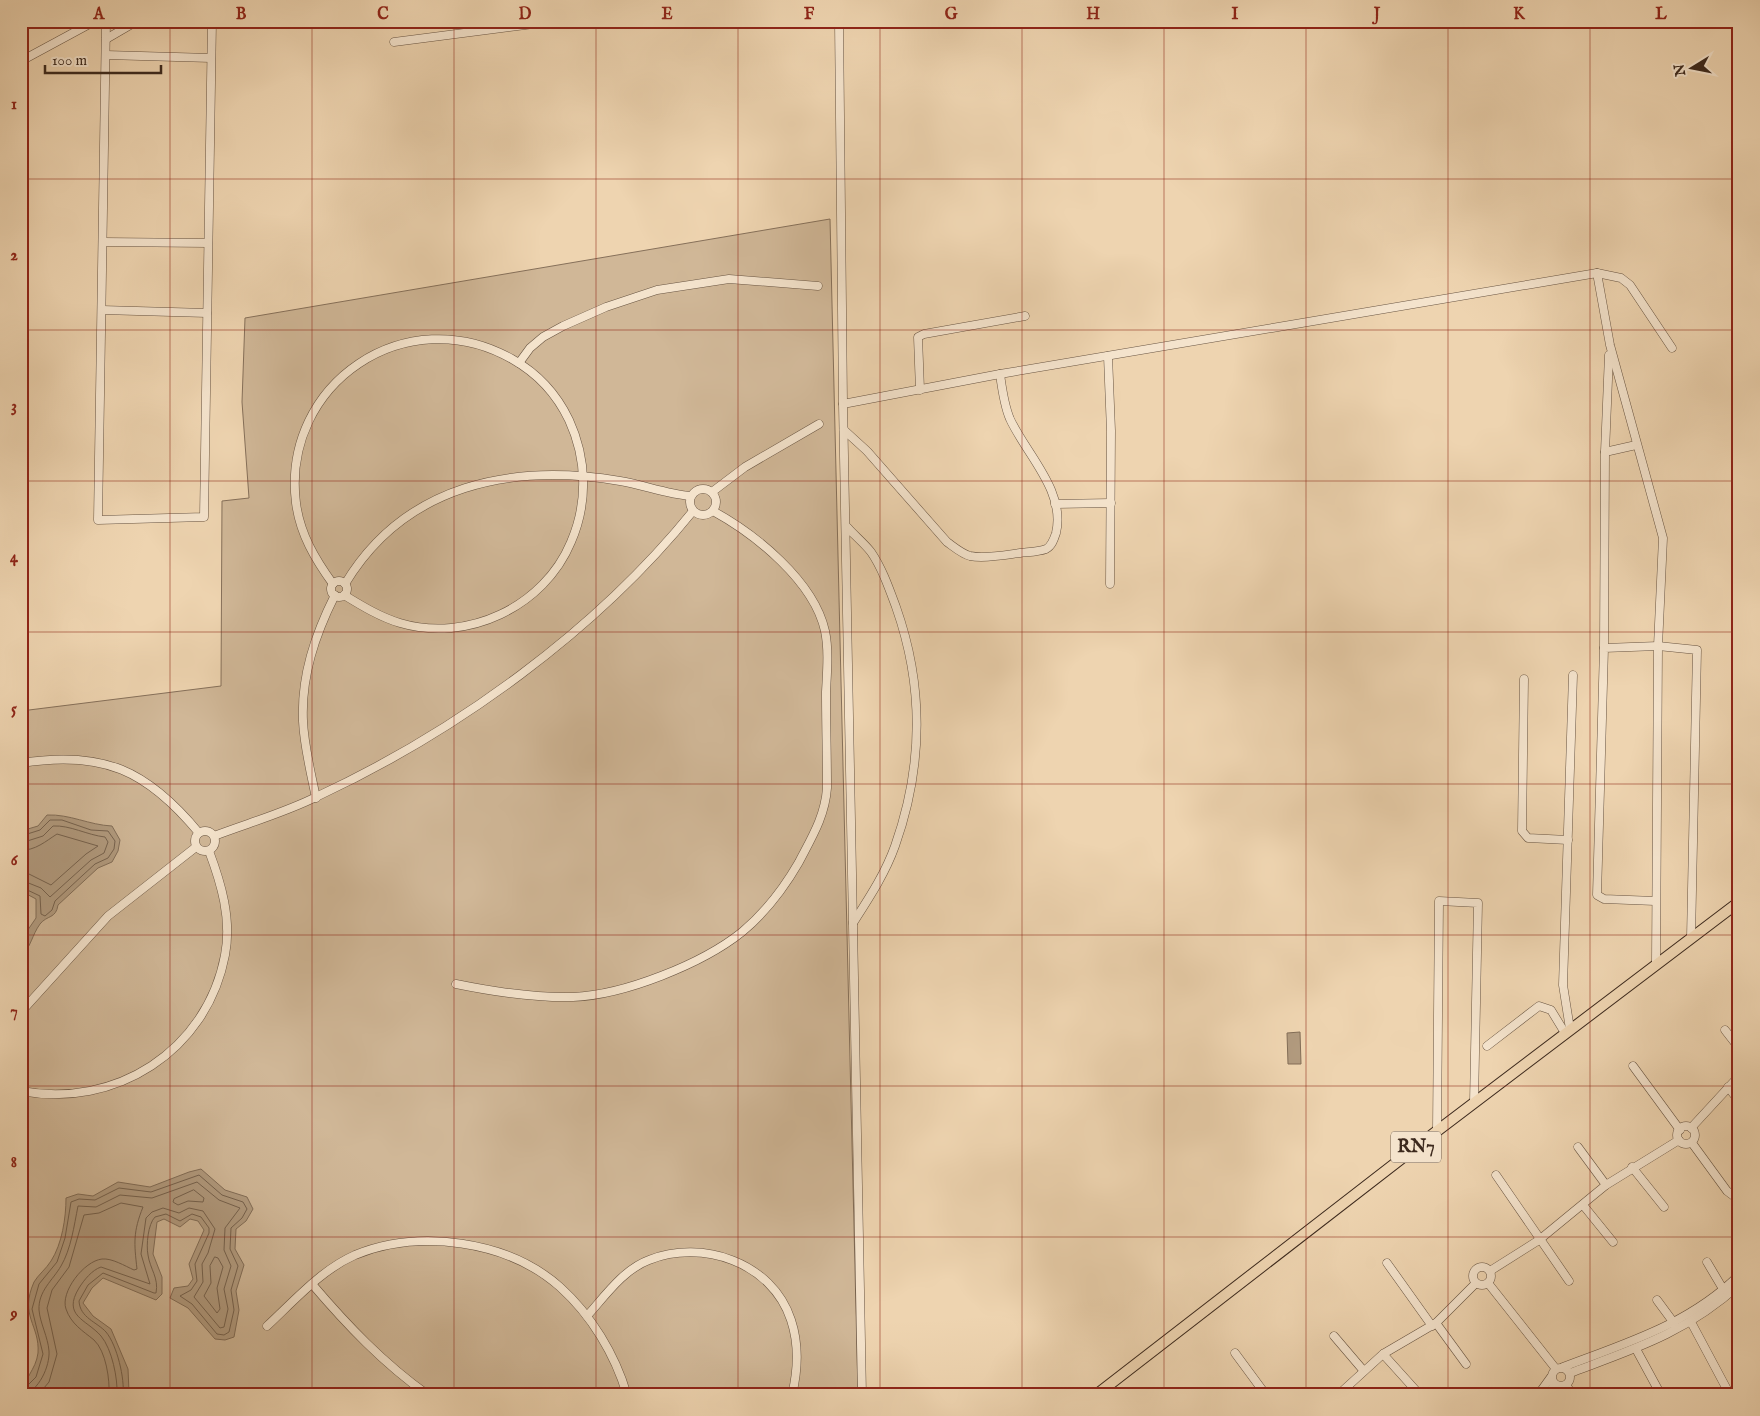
<svg xmlns="http://www.w3.org/2000/svg" width="1760" height="1416" font-family="'IM FELL English',serif">
	<rect width="100%" height="100%" fill="#eed4b0"/>
	<filter id="stains"><feTurbulence type="fractalNoise" baseFrequency=".004" numOctaves="4"/><feColorMatrix values="0 0 0 0 .2 0 0 0 0 .09 0 0 0 0 .02 0 0 0 .5 -.17"/></filter>
	<radialGradient id="worn" r=".72"><stop offset=".6" stop-color="#630" stop-opacity="0"/><stop offset="1" stop-color="#630" stop-opacity=".3"/></radialGradient>
	<path fill="#d0b797" stroke="#86705a" d="M 830,219 L 858,1395 L 21,1395 L 21,711 L 221,686 L 222,501 L 249,498 L 242,402 L 245,318 Z"/>
	<g fill="#b19a7e" stroke="#826d57">
		<path d="M 47,815 C 70,814 89,825 112,826 L 120,840 L 118,851 L 112,862 L 98,868 L 58,905 C 56,919 47,915 40,924 C 32,935 31,947 21,957 L 21,940 L 36,918 L 36,899 L 21,891 L 21,831 L 38,826 Z"/>
		<path d="M 1300,1032 L 1301,1064 L 1288,1064 L 1287,1033 Z"/>
		<path d="M 201,1169 L 225,1190 L 247,1197 L 253,1209 L 246,1221 L 236,1229 L 235,1249 L 244,1265 L 236,1291 L 239,1310 L 234,1337 L 225,1340 L 215,1339 L 188,1308 L 170,1298 L 174,1288 L 188,1286 L 193,1279 L 189,1264 L 204,1230 L 198,1221 L 190,1219 L 180,1227 L 164,1219 L 157,1222 L 153,1254 L 162,1277 L 162,1294 L 156,1300 L 103,1278 L 92,1288 L 83,1303 L 93,1316 L 111,1329 L 128,1369 L 129,1392 L 126,1395 L 22,1395 C 23,1379 36,1370 38,1353 C 40,1325 19,1316 34,1282 C 38,1275 46,1269 51,1261 C 62,1244 66,1218 66,1198 L 78,1194 L 93,1196 L 118,1182 L 150,1187 L 189,1172 Z"/>
	</g>
	<g fill="none" stroke-linecap="round" stroke-linejoin="round">
		<g stroke="#76624e" stroke-width="1">
			<path d="M 21,836 L 40,830 L 50,820 L 62,820 L 91,830 L 108,831 L 115,841 L 114,849 L 108,858 L 95,864 L 83,875 L 55,901 L 52,910 L 45,916 L 41,914 L 40,896 L 21,887"/>
			<path d="M 21,843 L 43,836 L 53,826 C 70,825 87,835 105,837 L 108,842 L 104,853 L 91,860 L 50,897 L 41,888 L 21,880"/>
			<path d="M 21,850 C 35,851 46,841 57,834 L 98,846 L 86,854 L 51,885 L 29,874 L 21,873"/>
			<path d="M 194,1190 L 204,1198 L 203,1202 L 188,1201 L 178,1205 L 173,1202 L 174,1199 Z"/>
			<path d="M 215,1257 L 218,1258 L 223,1267 L 217,1288 L 220,1309 L 217,1313 L 204,1296 L 211,1283 L 210,1266 Z"/>
			<path d="M 21,1388 L 26,1387 L 36,1377 L 43,1354 L 32,1309 L 39,1284 L 57,1262 L 65,1238 L 71,1202 L 79,1199 L 95,1200 L 119,1188 L 151,1192 L 199,1175 L 222,1195 L 243,1202 L 247,1209 L 242,1218 L 231,1228 L 230,1249 L 238,1266 L 231,1290 L 234,1310 L 229,1332 L 224,1335 L 217,1334 L 192,1304 L 180,1296 L 191,1290 L 197,1281 L 195,1264 L 209,1233 L 209,1228 L 201,1217 L 192,1214 L 180,1221 L 166,1214 L 155,1217 C 148,1224 146,1245 148,1255 C 150,1269 159,1278 156,1293 L 154,1293 L 103,1273 L 88,1285 L 79,1301 C 80,1318 97,1322 106,1332 C 117,1345 125,1379 123,1395"/>
			<path d="M 23,1395 C 39,1391 50,1366 49,1351 C 48,1337 40,1323 39,1310 C 38,1291 53,1280 61,1266 C 71,1249 74,1226 78,1206 L 96,1207 L 120,1195 L 152,1198 L 197,1182 L 219,1200 L 240,1208 L 225,1228 L 224,1250 L 231,1266 L 224,1289 L 228,1309 L 224,1327 L 220,1328 L 194,1297 L 203,1282 L 202,1264 L 208,1253 L 215,1229 L 203,1211 L 189,1208 L 179,1213 L 163,1208 L 152,1212 L 146,1218 L 141,1254 L 150,1284 L 101,1267 C 92,1270 84,1280 79,1288 C 62,1316 86,1319 101,1336 C 112,1349 118,1379 117,1395"/>
			<path d="M 38,1395 L 49,1382 L 57,1354 L 47,1308 L 52,1290 L 69,1267 L 84,1215 L 99,1213 L 121,1203 L 143,1207 C 133,1232 134,1243 137,1269 L 134,1270 C 125,1266 112,1258 102,1259 C 84,1261 60,1292 66,1309 C 71,1324 83,1331 94,1340 C 106,1351 110,1380 109,1395"/>
		</g>
		<g stroke="#685442" stroke-width="9">
			<g id="minor">
				<path d="M 106,21 L 98,520 L 204,517 L 212,21"/>
				<path d="M 839,21 L 843,404 L 862,1395"/>
				<path d="M 106,39 L 137,21"/>
				<path d="M 394,42 L 557,21"/>
				<path d="M 106,55 L 211,58"/>
				<path d="M 21,61 L 95,21"/>
				<path d="M 103,242 L 208,243"/>
				<path d="M 1597,273 L 1610,345 L 1663,538 L 1658,646 L 1656,963"/>
				<path d="M 102,310 L 207,313"/>
				<path d="M 1108,356 L 1111,431 L 1110,584"/>
				<path d="M 519,363 L 530,348 L 543,337 L 563,326 L 606,307 L 657,290 L 729,279 L 818,286"/>
				<path d="M 920,390 L 918,337 L 924,334 L 1025,316"/>
				<path d="M 843,404 L 1000,374 L 1597,273 L 1621,278 L 1630,285 L 1672,348"/>
				<path d="M 844,430 L 867,451 L 947,542 C 954,547 962,554 970,556 C 985,559 1005,555 1020,553 C 1028,552 1038,552 1046,549 C 1052,546 1054,539 1056,533 C 1066,491 1026,454 1010,419 C 1004,405 1002,389 1000,374"/>
				<path d="M 1605,452 L 1636,445"/>
				<circle cx="703" cy="502" r="13"/>
				<path d="M 712,492 L 745,467 L 819,424"/>
				<path d="M 1055,504 L 1111,503"/>
				<path d="M 847,527 C 854,535 864,543 871,552 C 882,568 889,588 896,607 C 924,686 923,767 895,846 C 885,874 869,898 853,923"/>
				<circle cx="339" cy="589" r="8"/>
				<path d="M 333,584 C 315,559 300,534 296,503 C 281,383 407,299 512,359 C 537,373 557,395 569,420 C 587,459 588,503 571,542 C 544,607 467,643 400,623 C 380,617 362,606 344,595"/>
				<path d="M 345,584 C 405,484 512,463 620,481 C 644,485 667,494 691,496"/>
				<path d="M 1604,648 L 1605,452 L 1609,355"/>
				<path d="M 1524,679 L 1522,831 L 1528,838 L 1568,840"/>
				<path d="M 21,763 C 103,750 147,770 199,833"/>
				<path d="M 316,798 C 311,773 304,746 303,721 C 301,676 315,635 335,595"/>
				<circle cx="205" cy="841" r="10"/>
				<path d="M 214,836 C 248,823 284,813 316,797 C 456,732 596,631 693,511"/>
				<path d="M 1655,901 L 1604,899 L 1597,895 L 1604,648 L 1658,646 L 1697,650 L 1691,938"/>
				<path d="M 456,984 C 495,992 534,998 573,997 C 624,995 702,964 742,932 C 766,912 784,888 799,862 C 812,837 825,816 827,788 C 827,756 826,724 826,692 C 827,672 829,650 825,631 C 814,581 755,534 713,511"/>
				<path d="M 21,1012 L 108,916 L 196,847"/>
				<path d="M 1570,1029 L 1563,985 L 1573,675"/>
				<path d="M 1725,1030 L 1739,1048"/>
				<path d="M 1487,1046 L 1539,1006 L 1551,1010 L 1565,1033"/>
				<path d="M 1633,1066 L 1680,1130"/>
				<path d="M 1728,1087 L 1739,1101"/>
				<path d="M 21,1091 C 115,1109 207,1051 225,955 C 232,919 221,883 209,851"/>
				<circle cx="1686" cy="1135" r="9"/>
				<path d="M 1691,1128 L 1739,1076"/>
				<path d="M 1437,1131 L 1439,901 L 1478,903 L 1474,1103"/>
				<path d="M 1692,1143 L 1727,1191 L 1739,1200"/>
				<path d="M 1578,1147 L 1606,1185"/>
				<path d="M 1632,1167 L 1664,1207"/>
				<path d="M 1496,1175 L 1569,1281"/>
				<path d="M 1583,1205 L 1613,1242"/>
				<path d="M 1707,1262 L 1723,1289"/>
				<path d="M 1387,1263 L 1432,1326"/>
				<circle cx="1482" cy="1276" r="9"/>
				<path d="M 1490,1271 L 1539,1240 L 1606,1185 L 1679,1140"/>
				<path d="M 1488,1283 L 1556,1369"/>
				<path d="M 312,1284 C 347,1325 383,1363 428,1395"/>
				<path d="M 1657,1300 L 1674,1323"/>
				<path d="M 587,1316 C 605,1296 624,1269 649,1260 C 702,1239 772,1262 791,1320 C 799,1344 798,1370 792,1395"/>
				<path d="M 1691,1322 L 1730,1395"/>
				<path d="M 1436,1323 L 1466,1364"/>
				<path d="M 267,1326 C 294,1301 321,1270 355,1255 C 419,1229 507,1240 560,1287 C 591,1315 615,1354 627,1395"/>
				<path d="M 1334,1336 L 1363,1370"/>
				<path d="M 1636,1349 L 1661,1395"/>
				<path d="M 1235,1353 L 1266,1395"/>
				<path d="M 1383,1354 L 1420,1395"/>
				<path d="M 1563,1367 C 1626,1343 1690,1324 1739,1275"/>
				<circle cx="1561" cy="1377" r="9"/>
				<path d="M 1570,1373 C 1634,1349 1686,1333 1739,1285"/>
				<path d="M 1566,1385 L 1573,1395"/>
				<path d="M 1338,1395 L 1383,1354 L 1436,1323 L 1476,1283"/>
				<path d="M 1538,1395 L 1551,1377"/>
				<path d="M 1548,1395 L 1555,1384"/>
			</g>
		</g>
		<g stroke="#3c291d" stroke-width="12">
			<path id="major" d="M 1096,1395 L 1437,1131 L 1739,902"/>
		</g>
		<use href="#minor" stroke="#f4e3cc" stroke-width="8"/>
		<use href="#major" stroke="#eed4b0" stroke-width="10"/>
	</g>
	<path fill="none" stroke="#8f2418" stroke-width="1" stroke-opacity="0.55" d="M 170,21 L 170,1395M 312,21 L 312,1395M 454,21 L 454,1395M 596,21 L 596,1395M 738,21 L 738,1395M 880,21 L 880,1395M 1022,21 L 1022,1395M 1164,21 L 1164,1395M 1306,21 L 1306,1395M 1448,21 L 1448,1395M 1590,21 L 1590,1395M 21,179 L 1739,179M 21,330 L 1739,330M 21,481 L 1739,481M 21,632 L 1739,632M 21,784 L 1739,784M 21,935 L 1739,935M 21,1086 L 1739,1086M 21,1237 L 1739,1237"/>
	<g text-anchor="middle" dominant-baseline="central" stroke-width="4.5" stroke-linejoin="round" paint-order="stroke">
		<rect fill="#f4e3cc" stroke="#736152" stroke-width="1" x="1391" y="1131.5" width="50" height="31" rx="4"/>
		<g font-size="18" font-weight="bold" fill="#3c291d">
			<text x="1416" y="1147">RN7</text>
		</g>
	</g>
	<rect width="1760" height="1416" fill="none" stroke="#eed4b0" stroke-width="55"/>
	<g transform="translate(1692 68) rotate(260)" stroke="#f4e3cc" stroke-width="4" paint-order="stroke">
	<path d="M0-4L9 19L0 12L-9 19Z" fill="#3c291d"/>
	<text y="-8" font-size="14" font-weight="bold" text-anchor="middle" fill="#3c291d">N</text>
	</g>
	<path d="M45 65v8h116v-8" fill="none" stroke="#3c291d" stroke-width="2.5"/>
	<text x="52" y="65" font-size="15" fill="#3c291d" stroke="#f4e3cc" stroke-width="4" paint-order="stroke">100 m</text>
	<rect x="28" y="28" width="1704" height="1360" fill="none" stroke="#8f2418" stroke-width="2"/>
	<g font-size="16" text-anchor="middle" font-weight="bold" fill="#8f2418">
		<text x="99" y="19">A</text>
		<text x="241" y="19">B</text>
		<text x="383" y="19">C</text>
		<text x="525" y="19">D</text>
		<text x="667" y="19">E</text>
		<text x="809" y="19">F</text>
		<text x="951" y="19">G</text>
		<text x="1093" y="19">H</text>
		<text x="1235" y="19">I</text>
		<text x="1377" y="19">J</text>
		<text x="1519" y="19">K</text>
		<text x="1661" y="19">L</text>
		<text x="14" y="109">1</text>
		<text x="14" y="260">2</text>
		<text x="14" y="411">3</text>
		<text x="14" y="562">4</text>
		<text x="14" y="714">5</text>
		<text x="14" y="865">6</text>
		<text x="14" y="1016">7</text>
		<text x="14" y="1167">8</text>
		<text x="14" y="1319">9</text>
	</g>
	<rect width="100%" height="100%" filter="url(#stains)"/>
	<rect width="100%" height="100%" fill="url(#worn)"/>
</svg>
